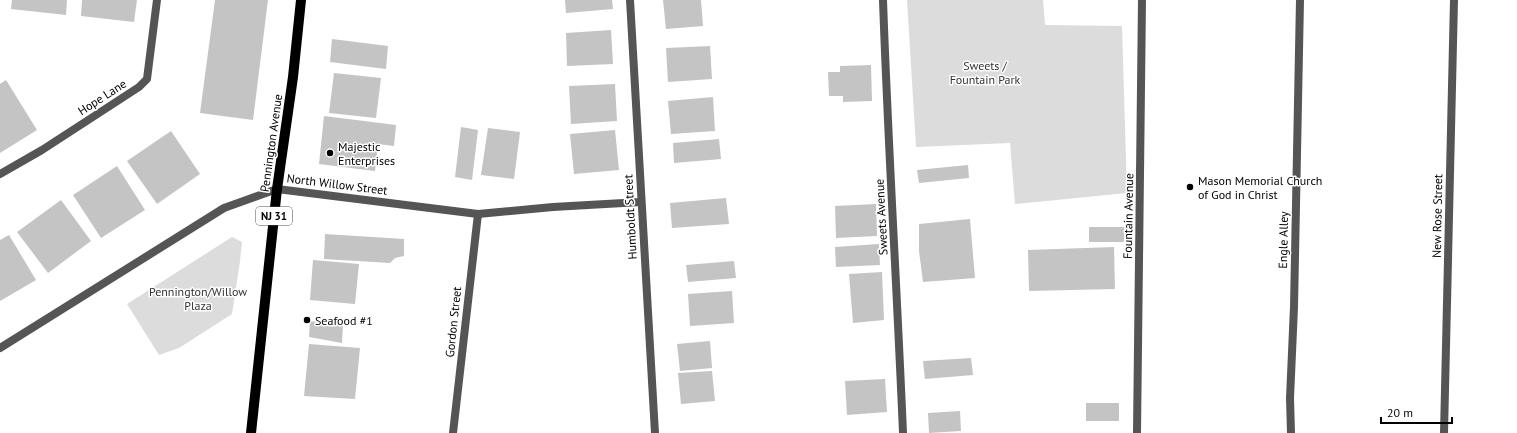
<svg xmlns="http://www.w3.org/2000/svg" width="1517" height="433" font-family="'PT Sans',sans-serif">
	<rect width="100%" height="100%" fill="#fff"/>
	<g fill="#dcdcdc">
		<path d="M 907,0 L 1043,0 L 1045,25 L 1122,26 L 1127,193 L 1015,204 L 1010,143 L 916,147 Z"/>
		<path d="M 232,237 L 242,242 L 240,261 L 232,314 L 179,348 L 159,355 L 127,304 Z"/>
	</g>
	<g fill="#c4c4c4">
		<path d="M 12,0 L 67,0 L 66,15 L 11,9 Z"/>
		<path d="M 82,0 L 137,0 L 134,22 L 81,16 Z"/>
		<path d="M 215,0 L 268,0 L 253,120 L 200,113 Z"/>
		<path d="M 565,0 L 612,0 L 613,9 L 566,13 Z"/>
		<path d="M 663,0 L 701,0 L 703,26 L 666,29 Z"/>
		<path d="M 611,30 L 613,64 L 567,66 L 566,33 Z"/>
		<path d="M 332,39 L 388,46 L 386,69 L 330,62 Z"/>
		<path d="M 710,46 L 712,79 L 668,82 L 666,48 Z"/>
		<path d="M 871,65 L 872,101 L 843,102 L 843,96 L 829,96 L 828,72 L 840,72 L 840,66 Z"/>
		<path d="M 334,73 L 381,78 L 376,118 L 329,113 Z"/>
		<path d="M 6,80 L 37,130 L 0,153 L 0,84 Z"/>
		<path d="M 615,84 L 617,121 L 571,124 L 569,86 Z"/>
		<path d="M 713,97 L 715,131 L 671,134 L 668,101 Z"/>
		<path d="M 324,116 L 396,125 L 394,146 L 378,144 L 375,171 L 319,164 Z"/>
		<path d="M 461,127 L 478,130 L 472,180 L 455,177 Z"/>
		<path d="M 488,128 L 520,132 L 514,179 L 481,175 Z"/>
		<path d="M 615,130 L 619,170 L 574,174 L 570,134 Z"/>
		<path d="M 171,131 L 200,174 L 157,204 L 127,161 Z"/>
		<path d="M 719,139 L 721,159 L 674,163 L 673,143 Z"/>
		<path d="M 968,165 L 969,178 L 919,183 L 917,170 Z"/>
		<path d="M 117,166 L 145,210 L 101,238 L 73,195 Z"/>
		<path d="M 726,198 L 729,224 L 672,228 L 670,203 Z"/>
		<path d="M 61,200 L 91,241 L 48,273 L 17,232 Z"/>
		<path d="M 876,204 L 877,236 L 836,238 L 835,206 Z"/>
		<path d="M 970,219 L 975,278 L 923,282 L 919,251 L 919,224 Z"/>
		<rect x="1089" y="227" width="35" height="15"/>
		<path d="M 325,234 L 404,239 L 404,256 L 395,258 L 390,263 L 324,259 Z"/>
		<path d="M 9,235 L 36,280 L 0,301 L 0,240 Z"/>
		<path d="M 879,244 L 880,265 L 836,267 L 835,247 Z"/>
		<path d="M 1114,247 L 1115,289 L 1029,291 L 1028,250 Z"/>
		<path d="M 313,260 L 359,264 L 355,304 L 310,300 Z"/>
		<path d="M 734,261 L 736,278 L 688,282 L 686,265 Z"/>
		<path d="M 882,272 L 884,320 L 853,323 L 849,274 Z"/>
		<path d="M 732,291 L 734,323 L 690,326 L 688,294 Z"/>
		<path d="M 310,321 L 343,325 L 342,343 L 309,337 Z"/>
		<path d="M 710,341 L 712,368 L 680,371 L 677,344 Z"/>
		<path d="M 309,344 L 360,348 L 355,399 L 304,396 Z"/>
		<path d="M 971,358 L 973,375 L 925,379 L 923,361 Z"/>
		<path d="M 712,371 L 715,401 L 681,404 L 678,373 Z"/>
		<path d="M 885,379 L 887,412 L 847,415 L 845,381 Z"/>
		<rect x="1086" y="403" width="33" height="18"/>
		<path d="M 960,411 L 961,431 L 929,433 L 928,413 Z"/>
	</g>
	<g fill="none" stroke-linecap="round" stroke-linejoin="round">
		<path stroke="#555" stroke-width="8" d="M 1291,433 L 1290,398 L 1294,307 L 1300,0"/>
		<g stroke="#555" stroke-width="8">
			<path d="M 630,0 L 655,433"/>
			<path d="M 883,0 C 888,144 897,289 903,433"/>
			<path d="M 0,174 L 42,150 L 139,87 L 147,79 L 157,0"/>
			<path d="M 0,348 L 224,208 L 277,189 L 478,214 L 553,207 L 641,202"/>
			<path d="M 453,433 L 478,214"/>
			<path d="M 1137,433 L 1142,0"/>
			<path d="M 1444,433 L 1454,0"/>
		</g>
		<path stroke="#000" stroke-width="10" d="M 251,433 L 277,189 L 293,77 L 301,0"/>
	</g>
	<g fill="#000" stroke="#fff" stroke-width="1.5">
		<circle cx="330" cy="153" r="4"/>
		<circle cx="1190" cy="187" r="4"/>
		<circle cx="307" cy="320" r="4"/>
	</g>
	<g text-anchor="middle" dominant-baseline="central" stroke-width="3" stroke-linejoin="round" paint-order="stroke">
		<rect fill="#fff" stroke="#4c4c4c" stroke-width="1" x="256" y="207" width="36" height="18" rx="3"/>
		<g font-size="11" font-weight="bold" fill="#000">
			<text x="274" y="216">NJ 31</text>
		</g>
		<g font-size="12" fill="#333" stroke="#fff">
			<text x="985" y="65">Sweets /<tspan x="985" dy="14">Fountain Park</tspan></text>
			<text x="198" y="291">Pennington/Willow<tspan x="198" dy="14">Plaza</tspan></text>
		</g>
		<g font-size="12" fill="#000" stroke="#fff">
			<text transform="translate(102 97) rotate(-33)">Hope Lane</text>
			<text transform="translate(271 143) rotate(-82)">Pennington Avenue</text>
			<text transform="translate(337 184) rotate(7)">North Willow Street</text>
			<text transform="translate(1128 216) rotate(-89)">Fountain Avenue</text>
			<text transform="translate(1437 216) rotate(-89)">New Rose Street</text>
			<text transform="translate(630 217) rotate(-93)">Humboldt Street</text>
			<text transform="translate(881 217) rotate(-93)">Sweets Avenue</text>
			<text transform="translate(1283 240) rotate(-89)">Engle Alley</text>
			<text transform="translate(453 322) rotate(-84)">Gordon Street</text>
		</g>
		<g font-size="12" fill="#000" stroke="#fff" text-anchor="start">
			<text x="338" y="146">Majestic<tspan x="338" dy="14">Enterprises</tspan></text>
			<text x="1198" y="180">Mason Memorial Church<tspan x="1198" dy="14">of God in Christ</tspan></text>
			<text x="315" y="320">Seafood #1</text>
		</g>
	</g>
	<path d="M1381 417v6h71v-6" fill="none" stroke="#000000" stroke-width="2"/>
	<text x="1387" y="417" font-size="12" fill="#000000" stroke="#ffffff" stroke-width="3" paint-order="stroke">20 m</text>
</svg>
